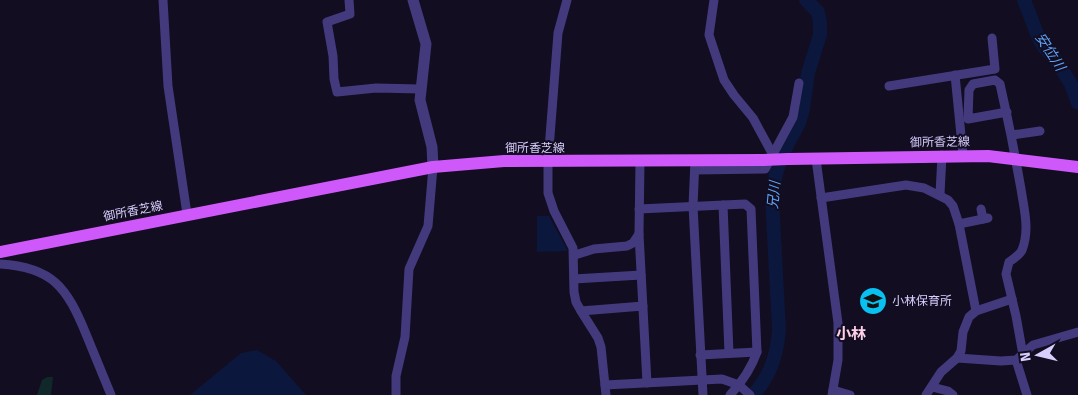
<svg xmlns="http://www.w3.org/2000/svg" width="1078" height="395" font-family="'Fira Sans','Noto Sans JP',sans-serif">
	<rect width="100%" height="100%" fill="#120d20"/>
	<path fill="#11282a" d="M 47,377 L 53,377 L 51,395 L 37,395 L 42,380 Z"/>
	<g fill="#0b173c">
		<path d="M 537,216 L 549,216 L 568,251 L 537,252 Z"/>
		<path d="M 257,350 L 276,361 L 306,395 L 190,395 L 241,353 Z"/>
	</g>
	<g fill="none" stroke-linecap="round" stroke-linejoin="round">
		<g stroke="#0b173c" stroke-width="14">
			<path d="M 1024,0 L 1039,39 L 1044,47 L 1056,60 L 1071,84 L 1078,103"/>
			<path d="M 753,395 C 771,375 777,355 779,329 L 772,199 L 776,173 L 784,151 L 799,123 L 803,109 L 808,73 L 820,35 L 820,22 L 818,12 L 806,0"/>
		</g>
		<g stroke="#433a7d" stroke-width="9">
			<path d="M 163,0 L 168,86 L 187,214"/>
			<path d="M 349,0 L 350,14 L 327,22 L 333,56 L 334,79 L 337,92 L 376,88 L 420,89"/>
			<path d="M 567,0 L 558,33 L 548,162 L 548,193 L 554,211 L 573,248 L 574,292 L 576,302 L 581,311 L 598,338 L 601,347 L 606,395"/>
			<path d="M 714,0 L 709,35 L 724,80 L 734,95 L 753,118 L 773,155"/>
			<path d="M 955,75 L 963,155"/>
			<path d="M 889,86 L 995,69 L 992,38"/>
			<path d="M 1007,112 L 968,119 L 969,90 L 973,84 L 995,80 L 1000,84 C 1008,119 1015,154 1021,189 C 1024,209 1030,230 1022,250 C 1020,255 1013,259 1009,262 L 1006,274 L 1016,316 L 1023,355"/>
			<path d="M 1012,135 L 1040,131"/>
			<path d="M 816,159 L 838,323 L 838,360 L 832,395"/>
			<path d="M 640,160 L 639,234 L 647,383"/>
			<path d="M 695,160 L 693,206 L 703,395"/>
			<path d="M 695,170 L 765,169 L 793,117 L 799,83"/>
			<path d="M 940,194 L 942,155"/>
			<path d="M 821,198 L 906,185 L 924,188 L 948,200 L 953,206 L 959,224 L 976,311"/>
			<path d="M 723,205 L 729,353"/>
			<path d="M 639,209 L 745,204 L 751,209 L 757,352 L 700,355"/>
			<path d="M 981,209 L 983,219"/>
			<path d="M 959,224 L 988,218"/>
			<path d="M 575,255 L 594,249 L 627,246 L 633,243 L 639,234"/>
			<path d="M 0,264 C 53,267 67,288 86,334 C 94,354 103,375 111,395"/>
			<path d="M 574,279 L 641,275"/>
			<path d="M 581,311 L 643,306"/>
			<path d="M 957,358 L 1001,361 L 1016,360 L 1033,345 L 1078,332"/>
			<path d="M 1016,360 L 1027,395"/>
			<path d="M 605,385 L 722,379 L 739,385 L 750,395"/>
			<path d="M 932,387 L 948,391 L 953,395"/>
			<path d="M 833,390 L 850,395"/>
			<path d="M 396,395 L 396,376 L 405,337 L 409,269 L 428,226 L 433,167"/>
			<path d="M 730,395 C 742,382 751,369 757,352"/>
			<path d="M 926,395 L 941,372 L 957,358 L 961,351 L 963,332 L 969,317 L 976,311 L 1012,299"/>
		</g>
		<path stroke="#433a7d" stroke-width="11" d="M 413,0 L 426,44 L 420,100 L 432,147 L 433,167"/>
		<g stroke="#ce58fa" stroke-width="12">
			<path d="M 788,159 L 988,156 L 1078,167"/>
			<path d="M 0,252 L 433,167 L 504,161 L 763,160"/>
		</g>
		<path stroke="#ce58fa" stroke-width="12" d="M 763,160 L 788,159"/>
	</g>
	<defs>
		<g id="school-disc" transform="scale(1.4375)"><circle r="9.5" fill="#08c1f0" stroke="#120d20"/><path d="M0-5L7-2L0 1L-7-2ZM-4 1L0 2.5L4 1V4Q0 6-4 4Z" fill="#111"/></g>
	</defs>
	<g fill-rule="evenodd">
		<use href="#school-disc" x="873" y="301"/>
	</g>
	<g text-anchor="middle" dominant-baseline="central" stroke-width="4" stroke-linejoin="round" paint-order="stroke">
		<g font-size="12" fill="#d8cefd" stroke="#120d20">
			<text transform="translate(940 142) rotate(-1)">御所香芝線</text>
			<text x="535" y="148">御所香芝線</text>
			<text transform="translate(133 211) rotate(-11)">御所香芝線</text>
		</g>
		<g font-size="12" fill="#d8cefd" stroke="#120d20" text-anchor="start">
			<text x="892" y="301">小林保育所</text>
		</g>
		<g font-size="14" font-style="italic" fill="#5fa3fa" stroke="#120d20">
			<text transform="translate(1050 52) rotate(57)">安位川</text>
			<text transform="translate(774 195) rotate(-85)">兄川</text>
		</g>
		<g font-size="15" font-weight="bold" fill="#fed0e8" stroke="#120d20">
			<text x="851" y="334">小林</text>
		</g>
	</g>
	<g transform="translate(1038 355) rotate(262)" stroke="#120d20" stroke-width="4" paint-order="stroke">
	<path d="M0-4L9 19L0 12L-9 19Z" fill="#d8cefd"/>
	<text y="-8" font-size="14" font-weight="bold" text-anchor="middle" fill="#d8cefd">N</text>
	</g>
</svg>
